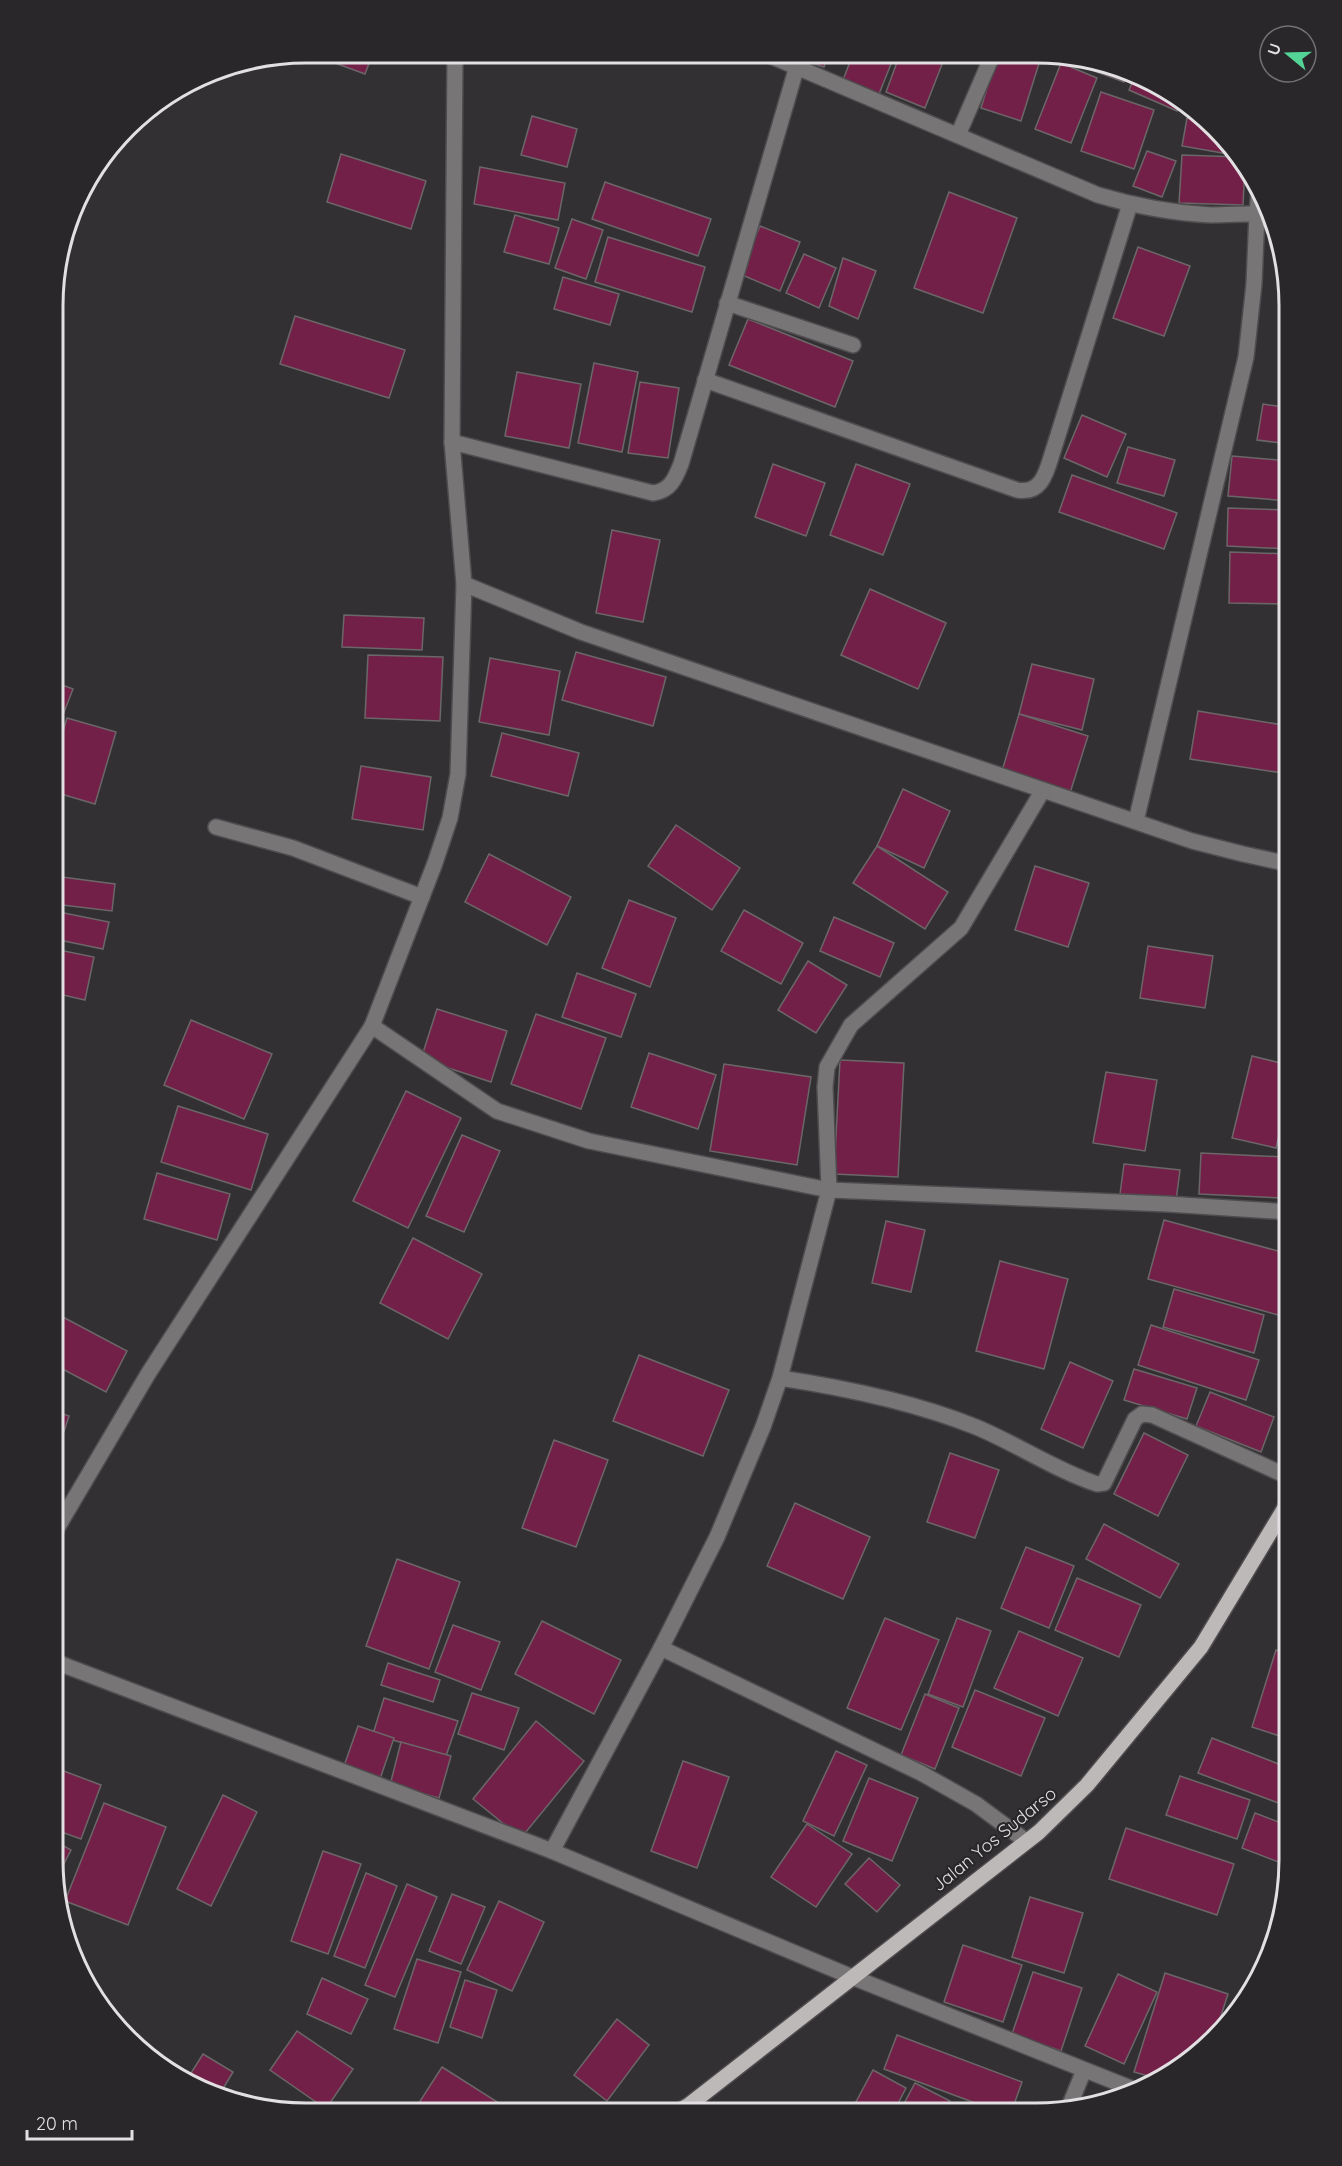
<svg xmlns="http://www.w3.org/2000/svg" width="1342" height="2166" font-family="Quicksand,sans-serif">
	<rect width="100%" height="100%" fill="#333033"/>
	<g fill="#732048" stroke="#6b6668" stroke-width="1.5">
		<path d="M 317,53 L 373,53 L 365,74 L 316,56 Z"/>
		<path d="M 786,54 L 828,54 L 824,67 Z"/>
		<path d="M 853,54 L 895,54 L 879,94 L 843,80 Z"/>
		<path d="M 900,54 L 946,54 L 925,108 L 886,92 Z"/>
		<path d="M 997,55 L 1033,55 L 1041,57 L 1021,121 L 981,108 Z"/>
		<path d="M 1073,56 L 1128,71 L 1124,82 L 1070,62 Z"/>
		<path d="M 1061,63 L 1097,78 L 1071,143 L 1035,129 Z"/>
		<path d="M 1136,74 L 1181,100 L 1177,111 L 1129,90 Z"/>
		<path d="M 1101,92 L 1154,110 L 1134,169 L 1081,151 Z"/>
		<path d="M 532,116 L 577,129 L 567,167 L 521,155 Z"/>
		<path d="M 1187,118 L 1206,121 L 1240,156 L 1182,146 Z"/>
		<path d="M 1147,151 L 1176,161 L 1162,197 L 1133,186 Z"/>
		<path d="M 341,154 L 426,181 L 411,229 L 327,202 Z"/>
		<path d="M 1182,155 L 1240,157 L 1245,165 L 1243,205 L 1179,203 Z"/>
		<path d="M 480,167 L 565,183 L 558,220 L 474,204 Z"/>
		<path d="M 605,182 L 711,219 L 698,256 L 592,219 Z"/>
		<path d="M 949,192 L 1017,218 L 983,313 L 914,288 Z"/>
		<path d="M 515,215 L 559,228 L 549,264 L 504,252 Z"/>
		<path d="M 572,219 L 603,230 L 586,279 L 555,268 Z"/>
		<path d="M 760,226 L 800,242 L 780,291 L 740,274 Z"/>
		<path d="M 608,237 L 705,267 L 692,312 L 595,282 Z"/>
		<path d="M 1138,247 L 1190,266 L 1164,336 L 1113,318 Z"/>
		<path d="M 804,254 L 836,268 L 819,308 L 786,293 Z"/>
		<path d="M 843,258 L 876,271 L 858,319 L 829,306 Z"/>
		<path d="M 563,277 L 619,294 L 610,325 L 554,309 Z"/>
		<path d="M 295,316 L 405,350 L 389,398 L 280,364 Z"/>
		<path d="M 748,319 L 853,361 L 835,407 L 729,365 Z"/>
		<path d="M 594,363 L 638,372 L 622,452 L 578,443 Z"/>
		<path d="M 517,372 L 581,384 L 569,448 L 505,436 Z"/>
		<path d="M 640,382 L 679,388 L 668,458 L 628,453 Z"/>
		<path d="M 1263,404 L 1289,408 L 1289,444 L 1257,440 Z"/>
		<path d="M 1082,415 L 1126,434 L 1107,477 L 1064,458 Z"/>
		<path d="M 1128,447 L 1175,460 L 1164,496 L 1117,483 Z"/>
		<path d="M 1232,456 L 1289,461 L 1289,501 L 1228,496 Z"/>
		<path d="M 773,464 L 825,483 L 806,536 L 755,517 Z"/>
		<path d="M 856,464 L 910,484 L 883,555 L 830,535 Z"/>
		<path d="M 1072,475 L 1177,513 L 1164,549 L 1059,512 Z"/>
		<path d="M 1228,508 L 1289,510 L 1289,549 L 1227,546 Z"/>
		<path d="M 612,530 L 660,540 L 643,622 L 596,613 Z"/>
		<path d="M 1230,552 L 1289,554 L 1289,604 L 1229,603 Z"/>
		<path d="M 870,589 L 946,623 L 918,689 L 841,655 Z"/>
		<path d="M 344,615 L 424,618 L 422,650 L 342,647 Z"/>
		<path d="M 576,652 L 666,677 L 653,726 L 562,700 Z"/>
		<path d="M 368,655 L 443,657 L 440,721 L 365,718 Z"/>
		<path d="M 490,658 L 560,671 L 549,735 L 479,722 Z"/>
		<path d="M 1032,664 L 1094,679 L 1082,730 L 1019,714 Z"/>
		<path d="M 54,682 L 73,689 L 54,738 Z"/>
		<path d="M 1198,711 L 1289,726 L 1289,774 L 1190,759 Z"/>
		<path d="M 1019,714 L 1088,736 L 1070,793 L 1002,771 Z"/>
		<path d="M 67,718 L 116,732 L 95,804 L 54,792 L 54,761 Z"/>
		<path d="M 502,733 L 579,753 L 568,796 L 491,776 Z"/>
		<path d="M 361,766 L 431,777 L 423,830 L 352,819 Z"/>
		<path d="M 903,789 L 950,811 L 924,868 L 877,846 Z"/>
		<path d="M 676,825 L 740,868 L 712,910 L 648,866 Z"/>
		<path d="M 877,846 L 948,892 L 925,929 L 853,883 Z"/>
		<path d="M 489,854 L 571,897 L 547,945 L 465,902 Z"/>
		<path d="M 1035,866 L 1089,883 L 1068,947 L 1015,930 Z"/>
		<path d="M 54,876 L 115,884 L 112,911 L 54,904 Z"/>
		<path d="M 629,900 L 676,918 L 650,987 L 602,968 Z"/>
		<path d="M 744,910 L 803,943 L 781,984 L 721,951 Z"/>
		<path d="M 54,911 L 109,922 L 103,949 L 54,939 Z"/>
		<path d="M 834,917 L 894,943 L 880,977 L 820,951 Z"/>
		<path d="M 1148,946 L 1213,956 L 1205,1008 L 1140,998 Z"/>
		<path d="M 54,949 L 94,957 L 85,1000 L 54,993 Z"/>
		<path d="M 808,961 L 847,985 L 816,1033 L 778,1010 Z"/>
		<path d="M 577,973 L 636,994 L 621,1037 L 562,1017 Z"/>
		<path d="M 437,1009 L 507,1031 L 491,1082 L 421,1059 Z"/>
		<path d="M 536,1014 L 606,1038 L 581,1109 L 511,1084 Z"/>
		<path d="M 191,1020 L 272,1054 L 244,1119 L 164,1085 Z"/>
		<path d="M 649,1053 L 716,1075 L 698,1129 L 631,1107 Z"/>
		<path d="M 1252,1056 L 1289,1065 L 1289,1092 L 1276,1148 L 1232,1138 Z"/>
		<path d="M 840,1060 L 904,1063 L 898,1177 L 834,1174 Z"/>
		<path d="M 724,1064 L 811,1077 L 797,1165 L 710,1151 Z"/>
		<path d="M 1106,1072 L 1157,1080 L 1145,1151 L 1093,1143 Z"/>
		<path d="M 406,1091 L 461,1118 L 408,1228 L 353,1201 Z"/>
		<path d="M 178,1106 L 268,1134 L 251,1190 L 161,1162 Z"/>
		<path d="M 1289,1116 L 1289,1144 L 1282,1142 Z"/>
		<path d="M 462,1135 L 500,1151 L 464,1232 L 426,1216 Z"/>
		<path d="M 1201,1153 L 1285,1157 L 1283,1198 L 1199,1194 Z"/>
		<path d="M 1124,1164 L 1180,1170 L 1176,1201 L 1120,1194 Z"/>
		<path d="M 157,1173 L 230,1194 L 217,1240 L 144,1219 Z"/>
		<path d="M 1164,1220 L 1289,1254 L 1289,1318 L 1148,1279 Z"/>
		<path d="M 886,1221 L 925,1230 L 911,1292 L 872,1283 Z"/>
		<path d="M 413,1238 L 482,1274 L 448,1339 L 380,1303 Z"/>
		<path d="M 1000,1261 L 1068,1279 L 1044,1369 L 976,1351 Z"/>
		<path d="M 1174,1289 L 1264,1315 L 1254,1353 L 1163,1327 Z"/>
		<path d="M 61,1316 L 127,1351 L 106,1392 L 53,1364 L 53,1331 Z"/>
		<path d="M 1151,1325 L 1259,1360 L 1246,1400 L 1138,1365 Z"/>
		<path d="M 639,1355 L 729,1390 L 703,1456 L 613,1421 Z"/>
		<path d="M 1070,1362 L 1113,1381 L 1083,1448 L 1041,1429 Z"/>
		<path d="M 1134,1369 L 1197,1388 L 1187,1419 L 1124,1400 Z"/>
		<path d="M 1210,1392 L 1274,1417 L 1261,1452 L 1196,1426 Z"/>
		<path d="M 53,1411 L 69,1416 L 53,1465 Z"/>
		<path d="M 1144,1433 L 1188,1455 L 1158,1516 L 1114,1494 Z"/>
		<path d="M 554,1440 L 608,1460 L 576,1547 L 522,1528 Z"/>
		<path d="M 950,1453 L 999,1470 L 975,1538 L 927,1522 Z"/>
		<path d="M 795,1503 L 870,1537 L 843,1599 L 767,1566 Z"/>
		<path d="M 1104,1524 L 1179,1564 L 1160,1598 L 1086,1559 Z"/>
		<path d="M 1026,1547 L 1074,1566 L 1049,1628 L 1001,1608 Z"/>
		<path d="M 397,1559 L 460,1582 L 429,1669 L 366,1646 Z"/>
		<path d="M 1077,1578 L 1141,1605 L 1119,1657 L 1055,1630 Z"/>
		<path d="M 885,1618 L 939,1640 L 901,1730 L 847,1708 Z"/>
		<path d="M 957,1618 L 991,1631 L 963,1707 L 928,1694 Z"/>
		<path d="M 542,1621 L 621,1660 L 594,1714 L 515,1674 Z"/>
		<path d="M 453,1625 L 500,1642 L 481,1690 L 435,1672 Z"/>
		<path d="M 1019,1631 L 1083,1658 L 1058,1716 L 994,1688 Z"/>
		<path d="M 1276,1650 L 1289,1655 L 1289,1739 L 1252,1727 Z"/>
		<path d="M 388,1663 L 440,1680 L 433,1702 L 381,1685 Z"/>
		<path d="M 975,1690 L 1045,1718 L 1021,1776 L 952,1747 Z"/>
		<path d="M 472,1693 L 519,1708 L 504,1750 L 458,1734 Z"/>
		<path d="M 925,1694 L 959,1708 L 935,1769 L 901,1755 Z"/>
		<path d="M 384,1698 L 458,1721 L 446,1756 L 373,1734 Z"/>
		<path d="M 536,1721 L 584,1761 L 521,1838 L 473,1799 Z"/>
		<path d="M 358,1726 L 394,1738 L 380,1779 L 344,1766 Z"/>
		<path d="M 1212,1738 L 1289,1768 L 1289,1807 L 1198,1773 Z"/>
		<path d="M 401,1742 L 451,1756 L 439,1798 L 390,1785 Z"/>
		<path d="M 836,1751 L 867,1765 L 834,1836 L 803,1821 Z"/>
		<path d="M 683,1761 L 729,1777 L 697,1868 L 651,1851 Z"/>
		<path d="M 53,1767 L 101,1785 L 81,1839 L 53,1829 Z"/>
		<path d="M 1180,1776 L 1250,1800 L 1237,1839 L 1166,1815 Z"/>
		<path d="M 869,1778 L 918,1798 L 892,1861 L 843,1841 Z"/>
		<path d="M 223,1795 L 257,1812 L 211,1906 L 177,1889 Z"/>
		<path d="M 104,1803 L 166,1827 L 128,1925 L 65,1901 Z"/>
		<path d="M 1255,1813 L 1289,1826 L 1289,1866 L 1242,1848 Z"/>
		<path d="M 807,1824 L 852,1854 L 816,1907 L 771,1877 Z"/>
		<path d="M 1126,1828 L 1234,1864 L 1217,1915 L 1109,1879 Z"/>
		<path d="M 53,1840 L 71,1850 L 56,1879 L 52,1860 Z"/>
		<path d="M 323,1851 L 361,1864 L 328,1954 L 291,1941 Z"/>
		<path d="M 869,1858 L 900,1885 L 877,1912 L 845,1884 Z"/>
		<path d="M 366,1873 L 397,1886 L 365,1968 L 334,1956 Z"/>
		<path d="M 407,1884 L 437,1897 L 395,1997 L 365,1985 Z"/>
		<path d="M 452,1894 L 485,1907 L 461,1964 L 429,1951 Z"/>
		<path d="M 1030,1897 L 1083,1913 L 1064,1973 L 1012,1957 Z"/>
		<path d="M 499,1901 L 544,1922 L 512,1991 L 467,1970 Z"/>
		<path d="M 963,1945 L 1022,1965 L 1003,2022 L 944,2002 Z"/>
		<path d="M 417,1959 L 461,1972 L 438,2043 L 394,2029 Z"/>
		<path d="M 1033,1972 L 1082,1988 L 1061,2051 L 1012,2034 Z"/>
		<path d="M 1165,1973 L 1228,1994 L 1214,2037 L 1191,2061 L 1159,2079 L 1134,2072 Z"/>
		<path d="M 1118,1974 L 1157,1992 L 1124,2064 L 1085,2046 Z"/>
		<path d="M 322,1978 L 368,1999 L 351,2034 L 307,2014 Z"/>
		<path d="M 465,1980 L 497,1990 L 482,2038 L 450,2027 Z"/>
		<path d="M 617,2019 L 649,2045 L 607,2101 L 574,2075 Z"/>
		<path d="M 297,2031 L 353,2069 L 326,2109 L 270,2070 Z"/>
		<path d="M 897,2035 L 1022,2082 L 1011,2113 L 1002,2113 L 884,2069 Z"/>
		<path d="M 203,2054 L 233,2072 L 218,2097 L 209,2094 L 186,2081 Z"/>
		<path d="M 442,2067 L 513,2112 L 419,2112 L 415,2109 Z"/>
		<path d="M 873,2070 L 906,2088 L 893,2113 L 850,2113 Z"/>
		<path d="M 915,2083 L 950,2101 L 943,2113 L 899,2113 Z"/>
	</g>
	<g fill="none" stroke-linecap="round" stroke-linejoin="round">
		<g stroke="#4f4c4f" stroke-width="18">
			<g id="minor">
				<path d="M 766,54 L 1098,195 C 1135,206 1172,213 1211,215 C 1231,215 1251,213 1271,214"/>
				<path d="M 958,135 L 993,54"/>
				<path d="M 727,303 L 853,345"/>
				<path d="M 705,380 L 1017,490 C 1044,495 1047,468 1054,448 L 1130,204"/>
				<path d="M 452,442 L 653,493 C 670,491 675,479 681,464 L 797,66"/>
				<path d="M 464,584 L 581,632 L 1192,841 L 1243,854 L 1289,864"/>
				<path d="M 1136,821 L 1246,357 L 1254,284 L 1257,213 L 1259,190"/>
				<path d="M 216,827 L 293,848 L 422,897"/>
				<path d="M 372,1026 L 497,1111 L 589,1141 L 829,1190 L 1167,1204 L 1289,1212"/>
				<path d="M 780,1378 C 846,1388 914,1402 976,1427 C 1017,1444 1055,1470 1097,1484 L 1104,1483 L 1135,1419 L 1142,1414 L 1152,1415 L 1289,1477"/>
				<path d="M 53,1535 L 148,1374 L 372,1026 L 435,863 L 450,818 L 458,774 L 464,584 L 452,442 L 455,53"/>
				<path d="M 661,1648 L 921,1773 L 976,1804 L 1026,1841"/>
				<path d="M 53,1661 L 552,1851 L 852,1977 L 1138,2091"/>
				<path d="M 552,1851 L 661,1648 L 717,1537 L 763,1427 L 780,1378 L 829,1190 L 825,1087 L 827,1067 L 851,1025 L 961,928 L 1043,790"/>
				<path d="M 1069,2107 L 1084,2070"/>
			</g>
		</g>
		<g stroke="#4f4c4f" stroke-width="18">
			<path id="major" d="M 677,2112 L 689,2105 L 1039,1832 L 1087,1785 L 1201,1647 L 1289,1501"/>
		</g>
		<use href="#minor" stroke="#777575" stroke-width="15"/>
		<use href="#major" stroke="#bdb9b8" stroke-width="15"/>
	</g>
	<g text-anchor="middle" dominant-baseline="central" stroke-width="4.5" stroke-linejoin="round" paint-order="stroke">
		<g font-size="18" fill="#e2e0e2" stroke="#292729">
			<text transform="translate(994 1839) rotate(-39)">Jalan Yos Sudarso</text>
		</g>
	</g>
	<path d="M0 0H1342V2166H0ZM306 63H1036A243 243 0 0 1 1279 306V1860A243 243 0 0 1 1036 2103H306A243 243 0 0 1 63 1860V306A243 243 0 0 1 306 63Z" fill="#292729" fill-rule="evenodd"/>
	<path fill="none" stroke="#e2e0e2" stroke-width="3" d="M306 63H1036A243 243 0 0 1 1279 306V1860A243 243 0 0 1 1036 2103H306A243 243 0 0 1 63 1860V306A243 243 0 0 1 306 63Z"/>
	<g transform="translate(1288 54) rotate(289)"><circle r="28" fill="#292729" stroke="#737173" stroke-width="1.5"/>
	<path d="M0-4.5L10 22L0 15L-10 22Z" fill="#53d396"/>
	<text y="-9" font-size="16" font-weight="bold" text-anchor="middle" fill="#e2e0e2">U</text>
	</g>
	<path d="M27 2130v9h105v-9" fill="none" stroke="#e2e0e2" stroke-width="3"/>
	<text x="36" y="2130" font-size="18" fill="#e2e0e2" stroke="#292729" stroke-width="4.5" paint-order="stroke">20 m</text>
</svg>
